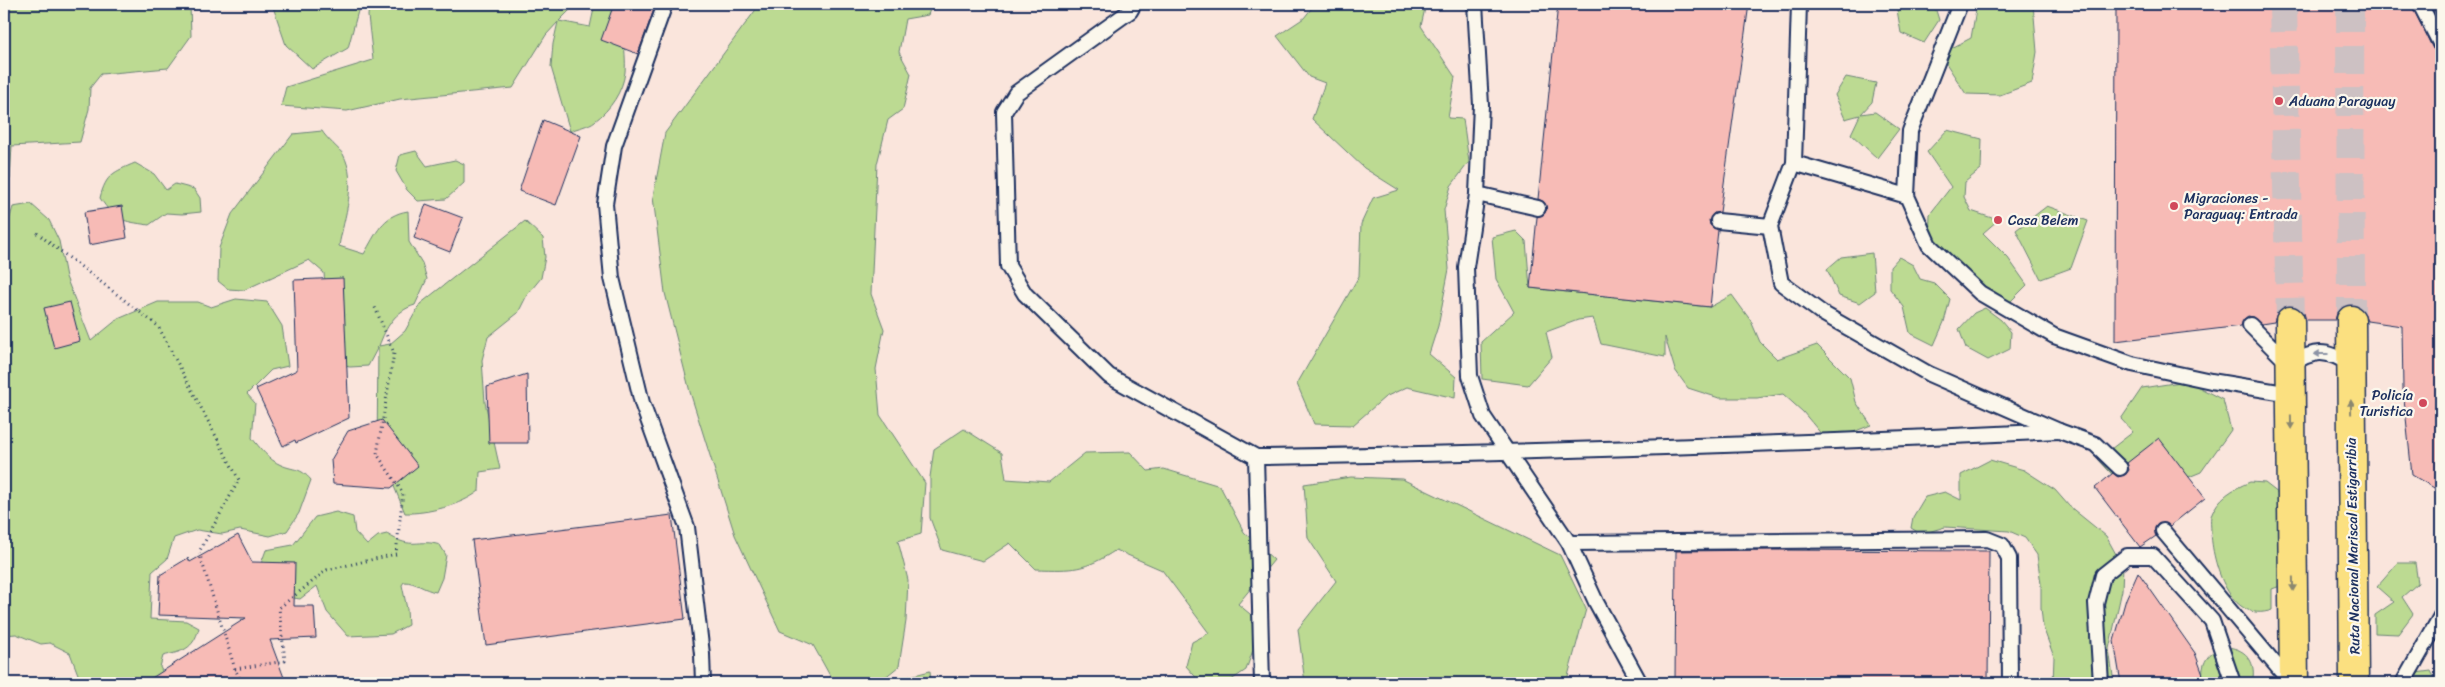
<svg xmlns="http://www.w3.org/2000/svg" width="2445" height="687" font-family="Sriracha,sans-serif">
	<rect width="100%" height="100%" fill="#fae5dc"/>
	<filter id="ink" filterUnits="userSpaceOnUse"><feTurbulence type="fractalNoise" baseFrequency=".02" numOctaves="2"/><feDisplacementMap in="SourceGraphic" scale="10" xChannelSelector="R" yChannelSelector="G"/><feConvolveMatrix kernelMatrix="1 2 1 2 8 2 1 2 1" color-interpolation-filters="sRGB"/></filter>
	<g filter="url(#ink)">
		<g fill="#bcda92" stroke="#6c8478">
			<path d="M 4,4 L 190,4 L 191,36 L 168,68 L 101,74 L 90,88 L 89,109 L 80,142 L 12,146 L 10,179 L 4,180 Z"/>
			<path d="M 272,4 L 358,4 L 358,11 L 348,48 L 312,69 L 286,45 Z"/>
			<path d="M 369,4 L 576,4 L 559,21 L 590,27 L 595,4 L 632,4 C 618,25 627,49 625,72 C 623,91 610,110 595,121 C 589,126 577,128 570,131 L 551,67 L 553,44 L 558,22 L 546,35 L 513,88 L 400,99 L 347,111 L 281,106 L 286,87 L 373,60 L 368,16 Z"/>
			<path d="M 760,4 L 932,4 L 928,15 L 905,19 L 899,52 L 911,74 L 903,109 L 888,120 L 877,164 L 871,294 L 884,329 L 876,369 L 880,415 L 925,483 L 921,534 L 898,541 L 908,580 L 906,621 L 899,666 L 878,683 L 834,683 L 813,645 L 780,631 L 735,535 L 690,392 L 665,293 L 653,197 L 665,133 Z"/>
			<path d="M 1315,4 L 1426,4 L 1421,26 L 1455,77 L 1448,118 L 1463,119 L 1469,162 L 1451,186 L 1444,210 L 1449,269 L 1438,326 L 1429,354 L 1456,377 L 1455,398 L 1407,387 L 1385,397 L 1353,425 L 1314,424 L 1297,384 L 1359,276 L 1361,224 L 1373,198 L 1399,190 L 1364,168 L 1312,119 L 1325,83 L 1309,77 L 1277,36 L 1304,18 Z"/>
			<path d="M 1896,4 L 1934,4 L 1939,20 L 1924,43 L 1901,33 Z"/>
			<path d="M 1977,4 L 2033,4 L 2037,52 L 2032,83 L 2000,95 L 1966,94 L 1940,54 L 1971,38 Z"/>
			<path d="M 1846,77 L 1876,83 L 1872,102 L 1861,114 L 1875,112 L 1899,129 L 1877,158 L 1851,134 L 1860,115 L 1845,119 L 1835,95 Z"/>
			<path d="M 1947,130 L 1982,139 L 1981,169 L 1965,182 L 1964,197 L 1971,211 L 1998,220 L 1983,233 L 2008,258 L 2027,285 L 2004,308 L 1929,245 L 1930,214 L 1951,187 L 1927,152 Z"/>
			<path d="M 322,131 C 326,138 340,150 343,154 C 358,182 344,217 339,246 L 364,254 C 376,234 382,215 408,211 L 409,242 L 422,263 L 427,279 L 415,305 C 395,311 386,327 379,346 L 390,344 L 405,331 L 420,304 L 525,221 L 543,238 L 545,257 L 541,278 L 527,295 L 518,313 L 488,337 L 482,360 L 485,402 L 500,469 L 480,472 L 479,491 C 462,505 426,514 405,513 L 386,467 L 377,454 L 378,347 L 368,366 L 350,367 L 331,364 L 324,273 L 309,260 L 244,290 L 228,289 L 218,281 L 219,248 L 232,214 L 293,134 Z"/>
			<path d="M 416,151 L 427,166 L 455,160 L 464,164 L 464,183 L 446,199 L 418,201 L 407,190 L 396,171 L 400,155 Z"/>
			<path d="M 135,163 L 154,174 L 166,190 L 175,184 L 194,189 L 200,198 L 201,212 L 182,214 L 166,213 L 149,225 C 122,221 115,221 100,198 C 106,174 114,172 135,163 Z"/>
			<path d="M 31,204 L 49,220 L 59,241 L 66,277 L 91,341 L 118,319 L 158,302 L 198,302 L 211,307 L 236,299 L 267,302 L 282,326 L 288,366 L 271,370 L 247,394 L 255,403 L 252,438 C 260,448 269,460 281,465 C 295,471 300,467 311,480 L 299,513 L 287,531 L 270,536 L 240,530 L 222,534 L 197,530 L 174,538 L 167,559 L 152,572 L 150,619 L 186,621 L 199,628 C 193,650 183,651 163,656 L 160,667 L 168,683 L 75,683 L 79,677 L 70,653 L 50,643 L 41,644 L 16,634 L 4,635 L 4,406 L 9,402 L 4,376 L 4,258 L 6,251 L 6,231 L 13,207 Z"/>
			<path d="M 2047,206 L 2088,221 L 2071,268 L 2041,279 L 2016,230 Z"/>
			<path d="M 1516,231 L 1526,241 L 1530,288 L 1710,307 L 1732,295 L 1751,321 L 1760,342 L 1777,359 L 1817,345 L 1850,378 L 1856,402 L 1871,425 L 1828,442 L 1803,412 L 1783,394 L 1757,398 L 1719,398 L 1688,388 L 1675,370 L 1665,337 L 1665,357 L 1601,344 L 1593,318 L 1578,320 L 1546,332 L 1552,357 L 1528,385 L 1482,379 L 1481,342 L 1514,312 L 1496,279 L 1492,237 Z"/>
			<path d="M 1872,253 L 1875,292 L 1860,303 L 1839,296 L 1827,269 L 1841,257 Z"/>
			<path d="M 1899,257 L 1913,265 L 1920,279 L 1934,283 L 1950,299 L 1944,322 L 1934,345 L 1910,333 L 1904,307 L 1890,289 L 1890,267 Z"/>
			<path d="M 1985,308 L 2001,320 L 2011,332 L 2010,349 L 1988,360 L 1966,348 L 1959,329 L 1974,313 Z"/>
			<path d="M 2187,381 L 2223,400 L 2231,430 L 2201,472 L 2179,481 L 2120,483 L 2098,459 L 2133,432 L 2121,419 L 2142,388 Z"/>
			<path d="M 964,429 L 1002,453 L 1006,479 L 1049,482 L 1085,453 L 1130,452 L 1148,471 L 1164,469 L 1220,486 L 1244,532 L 1274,560 L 1238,604 L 1262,624 L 1246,670 L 1227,683 L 1201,683 L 1186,666 L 1192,642 L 1209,633 L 1162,570 L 1116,550 C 1084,571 1073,570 1036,569 L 1010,543 L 983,561 L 942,550 L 930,518 L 930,477 L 934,449 Z"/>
			<path d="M 1990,460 L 2024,470 L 2055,490 L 2069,506 L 2106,536 L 2123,567 L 2122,590 L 2109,649 L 2114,683 L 2053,683 L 2054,657 L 2043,627 L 2041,608 L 2041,584 L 2037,555 L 2025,538 L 2009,531 L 1945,527 L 1921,534 L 1911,528 L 1913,517 L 1925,497 L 1945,492 L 1961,500 L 1961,475 Z"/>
			<path d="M 1351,477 L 1402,479 L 1560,555 L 1586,609 L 1568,676 L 1571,683 L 1305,683 L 1298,629 L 1336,581 L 1308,538 L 1304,484 Z"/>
			<path d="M 2250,482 L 2265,483 L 2283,497 L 2294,581 L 2272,589 L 2272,610 C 2230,625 2212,563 2211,531 C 2211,527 2210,520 2211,516 C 2218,497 2233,489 2250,482 Z"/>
			<path d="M 336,512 L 353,517 L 355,532 L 367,545 L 378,536 L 387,534 C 413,551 418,538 440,545 L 446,555 L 442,578 L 436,592 C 424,590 416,582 404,582 L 402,585 L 407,609 L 408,625 L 391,634 L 348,636 L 327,612 L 317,586 L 300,599 L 262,593 L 255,580 L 266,550 L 293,545 L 315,517 Z"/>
			<path d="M 2398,563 L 2415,563 L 2418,583 L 2402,597 L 2413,614 L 2398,634 L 2375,633 L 2375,615 L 2394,602 L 2377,587 Z"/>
			<path d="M 2227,647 C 2248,649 2257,664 2252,683 L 2204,683 C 2199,665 2208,649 2227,647 Z"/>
			<path d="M 930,671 L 931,683 L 883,683 Z"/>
			<path d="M 2431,671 L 2437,683 L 2406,683 L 2408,674 Z"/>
		</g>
		<g fill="#f7bbb6" stroke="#1b2f5e">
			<path d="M 614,4 L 656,4 L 638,54 L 601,40 Z"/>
			<path d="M 1558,4 L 1749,4 L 1720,212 L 1714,213 L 1709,220 L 1710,225 L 1718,230 L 1710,307 L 1530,288 L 1537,217 L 1544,214 L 1547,209 L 1544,202 L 1538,199 Z"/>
			<path d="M 2116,4 L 2411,4 L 2433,49 L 2441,54 L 2441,464 L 2436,489 L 2412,475 L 2403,389 L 2402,326 L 2367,321 L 2364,312 L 2358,306 L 2351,304 L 2343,307 L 2337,313 L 2335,320 L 2306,320 L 2304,313 L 2298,308 L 2289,305 L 2282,307 L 2277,313 L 2274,322 L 2261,324 L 2253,317 L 2248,316 L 2244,319 L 2241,326 L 2115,341 Z"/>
			<path d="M 2430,4 L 2441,4 L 2441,26 Z"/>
			<path d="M 543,120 L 581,136 L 556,205 L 519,191 Z"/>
			<path d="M 426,204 L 463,218 L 450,252 L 414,238 Z"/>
			<path d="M 122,206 L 127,238 L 89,245 L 84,212 Z"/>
			<path d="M 343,278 L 349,418 L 296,443 L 295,440 L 283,446 L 256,389 L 297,370 L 294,280 Z"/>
			<path d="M 70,302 L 80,341 L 54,348 L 44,308 Z"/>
			<path d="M 527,374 L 528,443 L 489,443 L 487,387 Z"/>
			<path d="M 382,420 L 418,466 L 391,488 L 333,484 L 331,460 L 348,431 Z"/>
			<path d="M 2159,438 L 2205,498 L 2170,526 L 2166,523 L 2158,524 L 2155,528 L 2156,536 L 2140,547 L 2095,488 L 2113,473 L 2118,477 L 2126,474 L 2129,470 L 2127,463 Z"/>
			<path d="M 672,515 L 685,619 L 486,645 L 472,540 Z"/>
			<path d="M 238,535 L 252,562 L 295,563 L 294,606 L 314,606 L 316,638 L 270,640 L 286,683 L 144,683 L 246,618 L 158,615 L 160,575 L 188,558 L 190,562 Z"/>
			<path d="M 1775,550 L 1989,551 L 1988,683 L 1675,683 L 1676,551 Z"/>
			<path d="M 2138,572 L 2195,653 L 2206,683 L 2121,683 L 2114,641 L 2126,599 Z"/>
		</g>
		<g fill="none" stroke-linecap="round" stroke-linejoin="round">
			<g stroke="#cdc1c3" stroke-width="28" stroke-dasharray="28 14" stroke-linecap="butt">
				<path d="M 2283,4 L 2290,321"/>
				<path d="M 2350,4 L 2351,320"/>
			</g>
			<g stroke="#1b2f5e" stroke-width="18">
				<g id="lane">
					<path d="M 665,4 L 614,146 L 605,204 L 612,278 L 642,403 L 687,527 L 702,654 L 703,683"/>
					<path d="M 1134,4 L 1130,11 L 1016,93 L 1004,112 L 1008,266 L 1025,294 L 1109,376 L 1256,457 L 1262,683"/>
					<path d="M 1475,4 L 1481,105 L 1477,194 L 1466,267 L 1470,376 L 1483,416 L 1569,543 L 1596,602 L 1640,683"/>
					<path d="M 1799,4 L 1794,163 L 1770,226 L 1781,283 L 1822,313 L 1929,374 L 2059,431 L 2095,444 L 2120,468"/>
					<path d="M 1960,4 L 1910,131 L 1907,196 L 1929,245 L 1980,293 L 2054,336 L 2132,364 L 2211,381 L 2291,394"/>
					<path d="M 2420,4 L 2441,45"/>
					<path d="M 1794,163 L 1907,196"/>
					<path d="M 1477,194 L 1538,208"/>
					<path d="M 1718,221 L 1770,226"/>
					<path d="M 2250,325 L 2290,365 C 2314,349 2327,349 2351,365"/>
					<path d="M 1256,457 C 1524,453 1791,444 2059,431"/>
					<path d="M 2163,531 L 2291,683"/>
					<path d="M 1569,543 L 1987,539 L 2002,545 L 2009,558 L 2010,683"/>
					<path d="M 2101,683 L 2096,603 L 2103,575 L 2127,556 L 2153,556 L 2212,621 L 2233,683"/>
					<path d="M 2403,683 L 2441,616"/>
				</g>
			</g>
			<g stroke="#1b2f5e" stroke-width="31">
				<g id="highway">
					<path d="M 2351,320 L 2354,683"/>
					<path d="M 2290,321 L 2294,683"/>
				</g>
			</g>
			<g stroke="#1b2f5e" stroke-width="3" stroke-dasharray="1 4" stroke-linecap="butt">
				<path d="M 37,233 L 158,326 L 239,480 L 199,552 L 235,669 L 242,683"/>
				<path d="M 235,669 L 285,661 L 279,608 L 327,570 L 396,554 L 403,493 L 377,454 L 394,353 L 374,305"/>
			</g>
			<use href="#lane" stroke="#fbf7ec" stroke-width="14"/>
			<use href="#highway" stroke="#fbe080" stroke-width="28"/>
		</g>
		<defs><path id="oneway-solid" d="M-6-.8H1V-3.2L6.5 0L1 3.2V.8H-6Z" transform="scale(1.25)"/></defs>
		<use fill="#8b93a5" href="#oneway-solid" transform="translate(2321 354) rotate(-180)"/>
		<g fill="#8b886f">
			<use href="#oneway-solid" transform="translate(2351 407) rotate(-91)"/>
			<use href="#oneway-solid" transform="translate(2291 422) rotate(89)"/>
			<use href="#oneway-solid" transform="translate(2293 584) rotate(89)"/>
		</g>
	</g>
	<g fill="#d1495b" stroke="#fbf7ec" stroke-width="2">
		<circle cx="2279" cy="101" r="5"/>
		<circle cx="2174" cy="206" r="5"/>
		<circle cx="1998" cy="220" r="5"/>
		<circle cx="2423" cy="403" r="5"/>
	</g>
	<g text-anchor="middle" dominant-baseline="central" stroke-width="4.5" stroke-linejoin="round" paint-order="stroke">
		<g font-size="14" fill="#1b2f5e" stroke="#fbf7ec" text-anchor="start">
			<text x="2289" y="101">Aduana Paraguay</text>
			<text x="2184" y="198">Migraciones -<tspan x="2184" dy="16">Paraguay: Entrada</tspan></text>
			<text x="2008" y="220">Casa Belem</text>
			<text x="2413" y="395" text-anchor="end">Policía<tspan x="2413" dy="16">Turistica</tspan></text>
		</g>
		<g font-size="14" fill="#1b2f5e" stroke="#fbf7ec">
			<text transform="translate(2353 546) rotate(-91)">Ruta Nacional Mariscal Estigarribia</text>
		</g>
	</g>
	<rect width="2445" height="687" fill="none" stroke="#fbf7ec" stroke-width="20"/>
	<rect x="10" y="10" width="2425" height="667" fill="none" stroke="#1b2f5e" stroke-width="2" filter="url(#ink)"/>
</svg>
